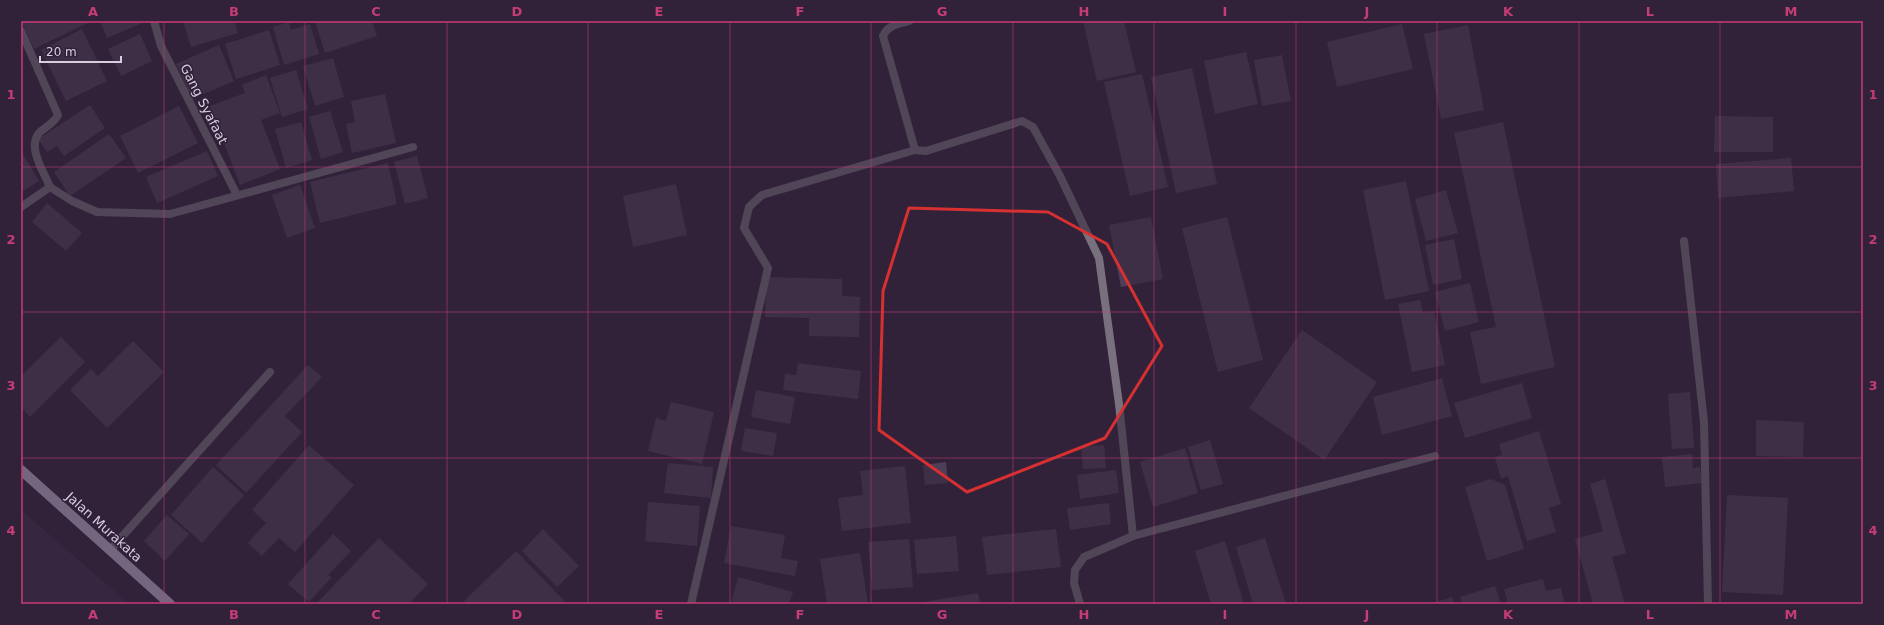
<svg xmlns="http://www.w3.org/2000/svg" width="1884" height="625" font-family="'DejaVu Sans',sans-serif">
	<rect width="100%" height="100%" fill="#31223a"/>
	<path fill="#3d2b48" d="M 21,510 L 129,604 L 21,604 Z"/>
	<g fill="#4e3e58">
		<path d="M 21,21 L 92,21 L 34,49 Z"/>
		<path d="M 100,21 L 141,21 L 142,23 L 107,38 Z"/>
		<path d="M 183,21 L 234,21 L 238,33 L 191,47 Z"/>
		<path d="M 315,21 L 372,21 L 377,36 L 325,53 Z"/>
		<path d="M 1083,21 L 1124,21 L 1136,72 L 1097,81 Z"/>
		<path d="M 289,22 L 291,30 L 310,24 L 319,54 L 284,65 L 273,27 Z"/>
		<path d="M 1402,24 L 1413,69 L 1337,87 L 1327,42 Z"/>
		<path d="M 1468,25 L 1484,110 L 1441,119 L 1424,34 Z"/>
		<path d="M 82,29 L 107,81 L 66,101 L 41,50 Z"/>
		<path d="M 269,30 L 280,65 L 236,79 L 225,44 Z"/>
		<path d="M 140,34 L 152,61 L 121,76 L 108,49 Z"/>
		<path d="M 219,45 L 234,81 L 192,99 L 176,64 Z"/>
		<path d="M 1246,52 L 1258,104 L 1215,114 L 1204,61 Z"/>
		<path d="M 1282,55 L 1291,101 L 1262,106 L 1254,60 Z"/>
		<path d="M 333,58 L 344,97 L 315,106 L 303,66 Z"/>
		<path d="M 1192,68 L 1217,184 L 1176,193 L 1151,77 Z"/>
		<path d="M 296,70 L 308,109 L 282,117 L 270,78 Z"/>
		<path d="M 1142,74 L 1168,187 L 1130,196 L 1104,82 Z"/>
		<path d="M 266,75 L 280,113 L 261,120 L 280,169 L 240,185 L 210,106 L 245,93 L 242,85 Z"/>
		<path d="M 385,94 L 396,143 L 352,153 L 346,124 L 355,122 L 351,101 Z"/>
		<path d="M 90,105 L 105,128 L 64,156 L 57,146 L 47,152 L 38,139 Z"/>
		<path d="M 179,106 L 198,143 L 138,173 L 120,136 Z"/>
		<path d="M 330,111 L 343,152 L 321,159 L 309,117 Z"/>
		<path d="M 1715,116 L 1773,117 L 1773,152 L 1714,152 Z"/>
		<path d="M 301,122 L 312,160 L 286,168 L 275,129 Z"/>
		<path d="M 1503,122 L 1555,367 L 1481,384 L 1470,332 L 1496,327 L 1454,133 Z"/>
		<path d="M 109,134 L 126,158 L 70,196 L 54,172 Z"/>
		<path d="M 21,151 L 39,181 L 21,192 Z"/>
		<path d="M 207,151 L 218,176 L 157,203 L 146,177 Z"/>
		<path d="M 417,156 L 428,198 L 405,204 L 394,162 Z"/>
		<path d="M 1791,158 L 1794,191 L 1718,198 L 1716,164 Z"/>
		<path d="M 388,163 L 397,204 L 320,223 L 310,182 Z"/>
		<path d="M 1406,181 L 1429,291 L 1385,300 L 1363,190 Z"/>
		<path d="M 676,184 L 687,235 L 633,247 L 623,196 Z"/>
		<path d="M 300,185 L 315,228 L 287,238 L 272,195 Z"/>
		<path d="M 1446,190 L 1458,233 L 1426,241 L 1415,199 Z"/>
		<path d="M 47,203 L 82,233 L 66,251 L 32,222 Z"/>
		<path d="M 1151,217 L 1163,279 L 1121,287 L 1109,225 Z"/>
		<path d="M 1227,217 L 1263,360 L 1218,372 L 1182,228 Z"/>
		<path d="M 1454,239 L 1462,279 L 1433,285 L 1425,245 Z"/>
		<path d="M 766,277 L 842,279 L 842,296 L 860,297 L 859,337 L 809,336 L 809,318 L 765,317 Z"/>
		<path d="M 1470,283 L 1479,322 L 1445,331 L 1435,292 Z"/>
		<path d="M 1420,300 L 1423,313 L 1434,311 L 1445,365 L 1412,372 L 1398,304 Z"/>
		<path d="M 1302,330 L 1377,382 L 1324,460 L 1249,408 Z"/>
		<path d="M 61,337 L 85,362 L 30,417 L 21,407 L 21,376 Z"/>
		<path d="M 133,341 L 164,372 L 107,428 L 70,390 L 91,369 L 98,376 Z"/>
		<path d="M 798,363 L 861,371 L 858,399 L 783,390 L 785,374 L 796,375 Z"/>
		<path d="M 308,365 L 322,377 L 285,416 L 302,432 L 246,493 L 216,465 Z"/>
		<path d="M 1442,378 L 1452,416 L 1382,435 L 1373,397 Z"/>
		<path d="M 1522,383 L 1532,418 L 1465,438 L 1454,403 Z"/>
		<path d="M 756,390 L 795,397 L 790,424 L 751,417 Z"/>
		<path d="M 1690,392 L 1694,448 L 1672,449 L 1668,394 Z"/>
		<path d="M 671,402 L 714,412 L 702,464 L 648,451 L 656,418 L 666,421 Z"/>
		<path d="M 1756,420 L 1804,422 L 1803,457 L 1756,456 Z"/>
		<path d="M 745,428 L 777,433 L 773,456 L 741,451 Z"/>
		<path d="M 1539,431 L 1561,504 L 1549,508 L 1556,532 L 1527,541 L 1508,476 L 1501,479 L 1495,457 L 1502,455 L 1499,444 Z"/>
		<path d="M 1210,440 L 1223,484 L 1201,490 L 1188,447 Z"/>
		<path d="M 309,445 L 354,485 L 295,552 L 279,538 L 262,556 L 248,543 L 266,523 L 252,510 Z"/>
		<path d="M 1104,445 L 1106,468 L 1083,469 L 1081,447 Z"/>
		<path d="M 1185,448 L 1198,493 L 1153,507 L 1140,462 Z"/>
		<path d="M 1692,454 L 1693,468 L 1700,467 L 1702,483 L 1665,487 L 1662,457 Z"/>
		<path d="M 946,462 L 948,483 L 925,485 L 923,465 Z"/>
		<path d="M 668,463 L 713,467 L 711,498 L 664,493 Z"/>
		<path d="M 905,466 L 911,523 L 842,531 L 838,498 L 863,495 L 860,471 Z"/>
		<path d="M 213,467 L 244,495 L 202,543 L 171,515 Z"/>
		<path d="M 1116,470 L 1119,493 L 1080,499 L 1077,475 Z"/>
		<path d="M 1491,479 L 1505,485 L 1524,549 L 1487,561 L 1465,487 Z"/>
		<path d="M 1605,479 L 1626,553 L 1612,557 L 1625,604 L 1593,604 L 1575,539 L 1603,531 L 1590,484 Z"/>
		<path d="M 1727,495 L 1788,498 L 1783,595 L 1722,592 Z"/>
		<path d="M 648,502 L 700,506 L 697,546 L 645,541 Z"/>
		<path d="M 1109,503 L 1111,524 L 1070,530 L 1067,508 Z"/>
		<path d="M 167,515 L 189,534 L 165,561 L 144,541 Z"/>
		<path d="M 731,526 L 785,535 L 781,558 L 798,561 L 795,576 L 724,563 Z"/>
		<path d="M 543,529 L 579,566 L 557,587 L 522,551 Z"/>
		<path d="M 1056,529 L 1061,567 L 987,575 L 982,537 Z"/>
		<path d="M 333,534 L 351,551 L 328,575 L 332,577 L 309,602 L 288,584 Z"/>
		<path d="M 956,536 L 959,571 L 917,574 L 914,540 Z"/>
		<path d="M 379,538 L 428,584 L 409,604 L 316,604 Z"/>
		<path d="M 1265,538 L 1286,604 L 1253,604 L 1236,547 Z"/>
		<path d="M 909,539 L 913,587 L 872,590 L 868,542 Z"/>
		<path d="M 1225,541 L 1244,604 L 1211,604 L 1195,551 Z"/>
		<path d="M 516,551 L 551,587 L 567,604 L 467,604 L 464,601 Z"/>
		<path d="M 860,553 L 868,604 L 827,604 L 820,559 Z"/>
		<path d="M 738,577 L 793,592 L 789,604 L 737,604 L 731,602 Z"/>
		<path d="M 1543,579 L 1546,591 L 1561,588 L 1565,604 L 1508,604 L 1504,589 Z"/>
		<path d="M 1495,586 L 1501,604 L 1462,604 L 1460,597 Z"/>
		<path d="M 978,593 L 980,604 L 918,604 L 918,603 Z"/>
		<path d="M 1452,597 L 1454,604 L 1430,604 Z"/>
	</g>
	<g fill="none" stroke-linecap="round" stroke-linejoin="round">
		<g stroke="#78707d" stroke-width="8">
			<path d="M 154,21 L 161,46 L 237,195"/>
			<path d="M 909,21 C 898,24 888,25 883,36 L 915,150 L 926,151 L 1022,121 L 1033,127 L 1060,176 L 1099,258 L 1119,404 L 1133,536"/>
			<path d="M 21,31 L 58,115 C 54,123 47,126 40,132 C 26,146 44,172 50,187 L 21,207"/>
			<path d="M 50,187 L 72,201 L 97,212 L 170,214 L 413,147"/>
			<path d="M 1684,241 L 1704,422 L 1708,604"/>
			<path d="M 110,550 L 270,372"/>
			<path d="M 691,604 L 768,268 L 744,228 L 749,207 L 762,195 L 915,150"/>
			<path d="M 1080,604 L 1074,583 L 1075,570 L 1084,557 L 1133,536 L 1435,456"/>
		</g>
		<path stroke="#c7b8d2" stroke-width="10" d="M 21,470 L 170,604"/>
	</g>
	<path d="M0 0H1884V625H0ZM 909,208 L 1048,212 L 1107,244 L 1162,346 L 1105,438 L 967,492 L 879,430 L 883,291 Z" fill="#31223a" fill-opacity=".55" fill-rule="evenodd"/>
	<path fill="none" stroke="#d63031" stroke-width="3" stroke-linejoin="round" d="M 909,208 L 1048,212 L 1107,244 L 1162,346 L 1105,438 L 967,492 L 879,430 L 883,291 Z"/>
	<path fill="none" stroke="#c63c75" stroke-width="1" stroke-opacity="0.55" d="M 164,21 L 164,604M 305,21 L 305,604M 447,21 L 447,604M 588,21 L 588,604M 730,21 L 730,604M 871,21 L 871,604M 1013,21 L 1013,604M 1154,21 L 1154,604M 1296,21 L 1296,604M 1437,21 L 1437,604M 1579,21 L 1579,604M 1720,21 L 1720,604M 21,167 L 1863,167M 21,312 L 1863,312M 21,458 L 1863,458"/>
	<g text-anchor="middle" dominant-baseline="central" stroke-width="3" stroke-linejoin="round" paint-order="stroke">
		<g font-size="13" fill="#d8cede" stroke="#31223a">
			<text transform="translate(204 104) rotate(63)">Gang Syafaat</text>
			<text transform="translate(104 527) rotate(42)">Jalan Murakata</text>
		</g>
	</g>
	<rect width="1884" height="625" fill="none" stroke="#31223a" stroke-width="44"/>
	<path d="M40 56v6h81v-6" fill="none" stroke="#d8cede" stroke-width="2"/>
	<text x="46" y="56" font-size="12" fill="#d8cede" stroke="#31223a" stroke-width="3" paint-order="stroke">20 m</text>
	<rect x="22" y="22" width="1840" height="581" fill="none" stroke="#c63c75" stroke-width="1.5"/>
	<g font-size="13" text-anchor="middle" font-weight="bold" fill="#c63c75">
		<text x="93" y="16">A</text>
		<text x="234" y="16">B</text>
		<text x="376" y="16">C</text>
		<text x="517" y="16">D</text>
		<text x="659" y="16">E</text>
		<text x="800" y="16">F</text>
		<text x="942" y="16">G</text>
		<text x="1084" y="16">H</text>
		<text x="1225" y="16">I</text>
		<text x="1367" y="16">J</text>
		<text x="1508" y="16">K</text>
		<text x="1650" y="16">L</text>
		<text x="1791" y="16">M</text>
		<text x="11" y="99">1</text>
		<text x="1873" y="99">1</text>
		<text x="11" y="244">2</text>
		<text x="1873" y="244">2</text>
		<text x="11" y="390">3</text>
		<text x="1873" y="390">3</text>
		<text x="11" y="535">4</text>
		<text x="1873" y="535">4</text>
		<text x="93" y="619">A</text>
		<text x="234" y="619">B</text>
		<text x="376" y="619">C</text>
		<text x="517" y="619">D</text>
		<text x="659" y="619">E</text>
		<text x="800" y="619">F</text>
		<text x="942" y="619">G</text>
		<text x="1084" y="619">H</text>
		<text x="1225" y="619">I</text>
		<text x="1367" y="619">J</text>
		<text x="1508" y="619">K</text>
		<text x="1650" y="619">L</text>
		<text x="1791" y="619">M</text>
	</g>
</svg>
